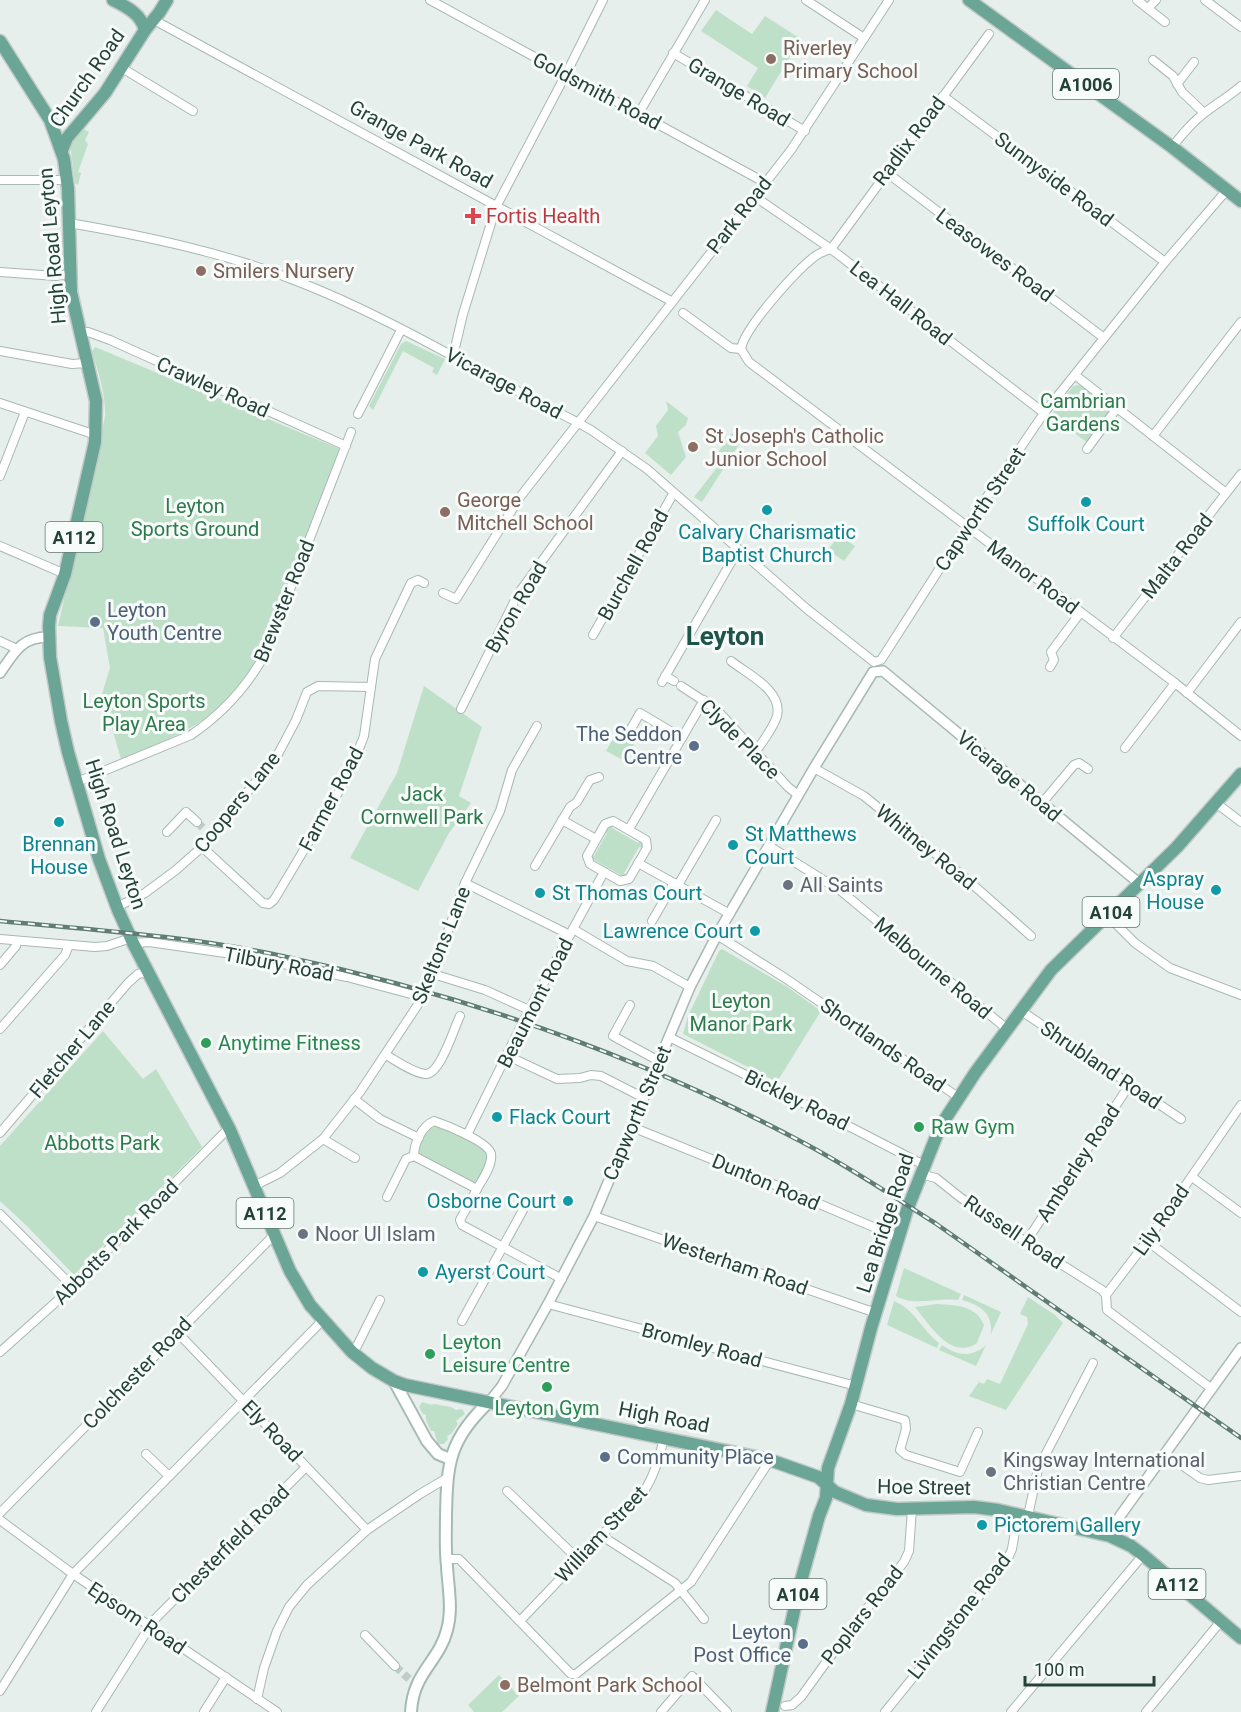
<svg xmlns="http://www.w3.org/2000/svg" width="1241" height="1712" font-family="Roboto,sans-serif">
	<rect width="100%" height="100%" fill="#e6efeb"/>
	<g fill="#bfe0c8">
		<path d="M 716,10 L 752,34 L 765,16 L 801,39 L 765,98 L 747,86 L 758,68 L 701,31 Z"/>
		<path d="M 84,129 L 89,132 L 85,140 L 88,144 L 78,172 L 81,173 L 78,185 L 75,183 L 70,144 Z"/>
		<path d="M 406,341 L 445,359 L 437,375 L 432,372 L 434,368 L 403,351 L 373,410 L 369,406 L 401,344 Z"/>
		<path d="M 95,347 L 340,449 L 258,658 C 244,681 228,703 206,718 C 181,736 149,747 121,759 L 102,694 L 110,668 L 103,628 L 58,626 L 105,417 C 106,394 98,372 92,351 Z"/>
		<path d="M 1078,385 L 1082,386 L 1113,410 L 1088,443 L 1051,416 L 1073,386 Z"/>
		<path d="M 666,401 L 688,418 L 686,425 L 678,432 L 686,457 L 671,475 L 645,453 L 658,436 L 656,426 L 668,410 Z"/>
		<path d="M 732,433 L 742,440 L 702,502 L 694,497 L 719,465 L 715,462 L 718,457 L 716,455 Z"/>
		<path d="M 839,535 L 855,546 L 844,561 L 828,550 Z"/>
		<path d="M 424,686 L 482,727 L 459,796 L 471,803 L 449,833 L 418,891 L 350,858 L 397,773 Z"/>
		<path d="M 617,732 L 635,743 L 625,761 L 606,751 Z"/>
		<path d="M 612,825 L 612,828 L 638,843 L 640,841 L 643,845 L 642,848 L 639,847 L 624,873 L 627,875 L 622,878 L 621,875 L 594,860 L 591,861 L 591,855 L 594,856 L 607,833 L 604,831 L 607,826 Z"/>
		<path d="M 722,949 L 786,986 L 821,1011 L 777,1082 L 683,1034 L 688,1016 L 719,951 Z"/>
		<path d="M 103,1031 L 143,1079 L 156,1069 L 202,1147 L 74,1275 L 27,1226 L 0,1201 L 0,1146 Z"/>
		<path d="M 434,1121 L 467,1135 L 491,1153 L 477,1189 L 414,1156 L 419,1138 Z"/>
		<path d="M 904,1268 L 961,1294 L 958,1300 C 937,1297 915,1307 896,1296 Z"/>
		<path d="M 964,1295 L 1001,1312 L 991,1334 C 993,1313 980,1305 962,1300 Z"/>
		<path d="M 1028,1297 L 1055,1315 L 1063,1323 L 1006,1410 L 969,1396 L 979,1382 L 984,1384 L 987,1379 L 1000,1384 L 1028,1324 L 1027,1317 L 1020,1314 Z"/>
		<path d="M 894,1301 C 915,1310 922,1330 939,1343 L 937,1348 L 887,1325 Z"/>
		<path d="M 937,1304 C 956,1305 977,1306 984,1325 L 977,1343 C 951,1361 929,1324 915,1307 Z"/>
		<path d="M 942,1345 C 957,1356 972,1358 986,1345 L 976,1366 L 939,1350 Z"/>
		<path d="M 422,1402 L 432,1405 L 434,1404 L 451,1407 L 456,1410 L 462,1409 L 465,1414 L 456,1421 L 458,1424 L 451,1434 L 447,1436 L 448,1439 L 444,1444 L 438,1444 L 434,1431 L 431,1431 L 426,1420 L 426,1415 L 423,1414 L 419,1407 Z"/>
		<path d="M 499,1675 L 519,1696 L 502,1712 L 474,1712 L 468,1705 Z"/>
	</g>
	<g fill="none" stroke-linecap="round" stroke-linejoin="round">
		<g stroke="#bfccc8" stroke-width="8" stroke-dasharray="8 4" stroke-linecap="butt">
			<path d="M 197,822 L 205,830"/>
			<path d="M 395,1666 L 409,1679"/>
		</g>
		<g stroke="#a8b8b2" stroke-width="10">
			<g id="minor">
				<path d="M 430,0 L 764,182"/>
				<path d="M 806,0 L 864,38"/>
				<path d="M 1137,0 L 1165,22"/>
				<path d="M 1205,0 L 1241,27"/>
				<path d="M 1148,8 L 1156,0"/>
				<path d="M 154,20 L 671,301"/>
				<path d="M 673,53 L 805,131"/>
				<path d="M 1153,60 L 1173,76 L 1182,92 L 1204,113"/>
				<path d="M 122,68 L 193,111"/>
				<path d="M 1177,84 L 1194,62"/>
				<path d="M 943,96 L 1165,262"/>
				<path d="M 639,113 L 705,0"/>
				<path d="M 1172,147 C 1182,135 1190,124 1202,115 C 1215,104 1229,97 1241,86"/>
				<path d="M 886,172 L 1104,338"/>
				<path d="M 0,180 L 67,180"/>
				<path d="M 754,196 L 831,249 L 1044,413"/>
				<path d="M 69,223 C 145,236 222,252 294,280 C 391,317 481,374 575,421 L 591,430 L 647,469 L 807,609 L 874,662 L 881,660 L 967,526 L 1044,413 L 1165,262 L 1226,191"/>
				<path d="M 831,249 L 989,34"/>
				<path d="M 0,272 L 56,276 L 71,274"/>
				<path d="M 683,313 L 731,348 L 741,349"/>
				<path d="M 79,332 L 88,332 L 110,340 L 346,446"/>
				<path d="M 741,349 L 749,362 L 1175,683 L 1241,736"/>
				<path d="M 741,349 C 744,328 796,271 814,257 C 819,253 824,251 831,249"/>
				<path d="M 0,351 L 72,364 L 87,363"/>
				<path d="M 453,356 L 463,314 L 496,207 L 566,74 L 603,0"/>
				<path d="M 1075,375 L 1226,493"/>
				<path d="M 0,403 L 96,435"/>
				<path d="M 358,414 L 401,330"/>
				<path d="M 1153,436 L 1241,322"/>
				<path d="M 1087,449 L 1117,408"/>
				<path d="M 0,476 L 25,412"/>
				<path d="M 0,546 L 65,574"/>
				<path d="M 443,593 L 456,599 L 520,497 L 791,150 L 889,0"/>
				<path d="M 593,635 L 673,494"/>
				<path d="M 1113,638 L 1241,474"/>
				<path d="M 0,641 L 17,649"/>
				<path d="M 731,661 C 747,674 783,690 777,716 C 773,729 762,742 755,753"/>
				<path d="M 1050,667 L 1054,660 L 1051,652 L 1080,613"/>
				<path d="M 665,676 L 674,681"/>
				<path d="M 662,682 L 738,550"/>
				<path d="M 681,686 L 716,709 L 788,787 L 798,795"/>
				<path d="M 1187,693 L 1241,622"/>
				<path d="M 461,709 L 518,594 L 622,451"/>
				<path d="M 627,736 L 640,713 L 682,738"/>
				<path d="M 1125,748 L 1175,683"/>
				<path d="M 814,768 L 864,796 L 963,876 L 1031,936"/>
				<path d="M 77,782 L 191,735 C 222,714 247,687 265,654 L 351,432"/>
				<path d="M 1042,803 L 1074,765 L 1079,763 L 1088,769"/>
				<path d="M 1216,803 L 1241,822"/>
				<path d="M 562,820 L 596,839"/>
				<path d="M 613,821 L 646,840 L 647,848 L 629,879 L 620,881 L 590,864 L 587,856 L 605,824 Z"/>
				<path d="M 629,829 L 704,700"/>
				<path d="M 167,832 L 186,812 L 197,822"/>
				<path d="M 769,846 L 841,891 L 1007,1029"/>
				<path d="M 202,847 L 263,903 L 269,904 L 274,900 L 348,776 L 364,736 L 375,659 L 411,583 L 418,580 L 424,583"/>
				<path d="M 638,863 L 730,914"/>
				<path d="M 535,866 L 570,807 L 577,802 L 590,780 L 599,777"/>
				<path d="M 465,883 L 570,935"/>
				<path d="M 678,885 L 716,820"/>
				<path d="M 117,907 L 145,893 L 176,870 L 202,847 L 277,756 L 296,720 L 307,692 L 318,686 L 371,687"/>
				<path d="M 1107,915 L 1135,943 L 1170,968 L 1241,995"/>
				<path d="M 652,921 L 674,883"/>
				<path d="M 573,929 L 627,961 L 653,966 L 690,987"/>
				<path d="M 717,935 L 785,978 L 958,1097"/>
				<path d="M 0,939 L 95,947 L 107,946 L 131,938"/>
				<path d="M 133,943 L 149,942 L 239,955 L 347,977 L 422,997"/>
				<path d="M 0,965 L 16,946 L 17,941"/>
				<path d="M 433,974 L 485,990 L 529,1010"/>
				<path d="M 630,1005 L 613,1036 L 659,1061"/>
				<path d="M 1020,1010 L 1181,1119"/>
				<path d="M 0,1029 L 65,955 L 69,945"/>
				<path d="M 669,1037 L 829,1116 L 924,1165"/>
				<path d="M 386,1055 C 397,1061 411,1072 425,1074 C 440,1076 454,1028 460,1016"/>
				<path d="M 508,1056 L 557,1079 L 580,1078 L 591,1075 L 601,1076 L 644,1098"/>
				<path d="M 354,1099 L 380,1119 L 419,1138"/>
				<path d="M 434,1121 C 446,1125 489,1142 491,1154 C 493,1165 482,1180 477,1189 L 414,1156 C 414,1143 422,1126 434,1121 Z"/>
				<path d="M 632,1127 L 768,1182 L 899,1238"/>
				<path d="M 0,1133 L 128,983 L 138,974 L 148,972"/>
				<path d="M 467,1135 L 529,1010 L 604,872"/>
				<path d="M 323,1139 L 355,1158"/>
				<path d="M 920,1174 L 936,1178 L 961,1198 L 1026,1242 L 1102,1290 L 1106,1295"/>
				<path d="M 1192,1177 L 1241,1213"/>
				<path d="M 254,1186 L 280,1173 L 323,1139 L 360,1092 L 421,1000 L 433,974 L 465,883 L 500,811 L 512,770 L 537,726"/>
				<path d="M 477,1189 L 460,1220 L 462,1225 L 562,1279"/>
				<path d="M 387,1197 L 406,1159 L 414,1156"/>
				<path d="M 0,1214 L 72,1286"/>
				<path d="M 594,1216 L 876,1313"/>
				<path d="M 1147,1241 L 1241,1312"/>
				<path d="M 1026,1242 L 1130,1084"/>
				<path d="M 1106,1295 L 1147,1241 L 1241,1105"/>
				<path d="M 1106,1295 L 1107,1310 L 1212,1389"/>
				<path d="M 548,1304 L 856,1386"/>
				<path d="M 462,1321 L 523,1210"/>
				<path d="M 177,1332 L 367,1530"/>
				<path d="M 0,1352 L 56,1302 L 225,1132 L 230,1130"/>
				<path d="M 352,1352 L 357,1346 L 380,1300"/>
				<path d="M 851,1404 L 905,1420 L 906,1429 L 900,1450 L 906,1455 L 960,1472 L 978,1432"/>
				<path d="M 1165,1453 L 1200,1478 L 1208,1480 L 1241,1476"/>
				<path d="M 146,1454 L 169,1476"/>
				<path d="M 507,1491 L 579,1560"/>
				<path d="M 0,1513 L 274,1235"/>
				<path d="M 1028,1516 L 1038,1469 L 1093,1363"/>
				<path d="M 0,1520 L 73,1574 L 277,1712"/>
				<path d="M 602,1536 L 675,1583 L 704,1619"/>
				<path d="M 446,1559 L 459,1559 L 464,1564 L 571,1674 L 576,1674 L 691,1582 L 770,1460"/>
				<path d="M 520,1621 L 644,1491 C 655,1475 660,1456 664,1437"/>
				<path d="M 365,1635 L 395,1666"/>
				<path d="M 0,1691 L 73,1574 L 323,1320"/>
				<path d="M 257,1699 L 264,1668 L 277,1631 L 289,1607 L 307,1585 L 367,1530 L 420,1494 L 447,1478"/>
				<path d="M 785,1706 L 792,1705 L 801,1697 L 848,1632 L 904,1562 L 909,1551 L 912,1509"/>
				<path d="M 96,1712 L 154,1620 L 306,1467"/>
				<path d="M 204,1712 L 226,1677"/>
				<path d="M 661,1712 L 692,1676 L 727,1712"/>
				<path d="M 885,1712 L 1006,1563 L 1012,1549 L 1018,1514"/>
				<path d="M 1011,1712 L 1143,1555"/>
				<path d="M 1146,1712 L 1221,1621"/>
			</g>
		</g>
		<g stroke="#a8b8b2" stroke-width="12">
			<g id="tertiary">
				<path d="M 0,673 C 14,653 21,637 48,637"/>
				<path d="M 490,1401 L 502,1386 L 548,1304 L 594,1216 L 690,987 L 717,935 L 814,768 L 873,672 L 883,671 L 1140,884"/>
				<path d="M 1110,1536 L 1120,1516 L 1241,1348"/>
			</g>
		</g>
		<g stroke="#a4bbb3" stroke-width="14">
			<g id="secondary">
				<path d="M 394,1381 L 427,1441 L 438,1454 L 450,1459"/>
				<path d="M 411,1712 C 413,1672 439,1662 447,1630 C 453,1609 448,1587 447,1566 C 445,1549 446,1532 446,1516 C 447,1463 449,1439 490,1401"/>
			</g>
		</g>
		<g stroke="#c2cac8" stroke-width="15">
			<g id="primary">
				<path d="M 113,0 C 127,7 141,14 145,30"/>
				<path d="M 969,0 L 1172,147 L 1241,201"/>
				<path d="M 0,41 L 50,120 L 64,159 L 68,189 L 71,292 L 96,401 L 95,442 L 65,574 L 50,615 L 49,626 L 50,657 L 61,721 L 68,752 L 99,859 L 118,910 L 133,943 L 230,1130 L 290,1271 L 310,1305 L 352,1352 L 372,1368 L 394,1381 L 405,1385 L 770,1460 L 818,1477 L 835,1492 L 866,1505 L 897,1509 L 974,1507 L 998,1510 L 1110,1536 L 1131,1546 L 1143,1555 L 1241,1638"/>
				<path d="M 62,150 L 67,138 L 105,93 L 145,30 L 159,13 L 167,0"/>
				<path d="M 772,1712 L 799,1588 L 819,1516 L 826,1498 L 828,1468 L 851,1404 L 871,1328 L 907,1210 L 940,1127 L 975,1073 L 1051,970 L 1177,847 L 1241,774"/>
			</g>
		</g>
		<use href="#minor" stroke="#fff" stroke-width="8"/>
		<use href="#tertiary" stroke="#fff" stroke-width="9"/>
		<use href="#secondary" stroke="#fff" stroke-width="10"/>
		<use href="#primary" stroke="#6aa596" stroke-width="12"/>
		<g stroke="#5f7d75" stroke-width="4.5">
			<path id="rail" d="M 0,921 C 94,930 190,936 282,956 C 462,994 640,1056 802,1142 C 848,1166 891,1195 935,1223 L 1241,1438"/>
		</g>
		<use href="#rail" stroke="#f7fbf9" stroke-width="2" stroke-dasharray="7" stroke-linecap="butt"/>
	</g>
	<g fill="#8d6e63" stroke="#f7fbf9" stroke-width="2">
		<circle cx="771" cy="59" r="6"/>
		<circle cx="201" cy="271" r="6"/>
		<circle cx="693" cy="447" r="6"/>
		<circle cx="445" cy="512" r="6"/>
		<circle cx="505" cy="1685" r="6"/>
	</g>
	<path fill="#e0444e" stroke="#f7fbf9" stroke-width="2" d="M470 207h6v6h6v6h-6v6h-6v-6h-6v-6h6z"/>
	<g fill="#0f9aa8" stroke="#f7fbf9" stroke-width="2">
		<circle cx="1086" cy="502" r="6"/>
		<circle cx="767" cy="510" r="6"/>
		<circle cx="59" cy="822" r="6"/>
		<circle cx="733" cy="845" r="6"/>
		<circle cx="1216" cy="890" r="6"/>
		<circle cx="540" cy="893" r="6"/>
		<circle cx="755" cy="931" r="6"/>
		<circle cx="497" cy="1117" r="6"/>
		<circle cx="568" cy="1201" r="6"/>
		<circle cx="423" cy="1272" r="6"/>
		<circle cx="982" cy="1525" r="6"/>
	</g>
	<g fill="#5c6f8a" stroke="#f7fbf9" stroke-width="2">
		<circle cx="95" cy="622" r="6"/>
		<circle cx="694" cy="746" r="6"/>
		<circle cx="605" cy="1457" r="6"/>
		<circle cx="803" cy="1644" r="6"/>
	</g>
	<g fill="#6b7280" stroke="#f7fbf9" stroke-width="2">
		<circle cx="788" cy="885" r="6"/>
		<circle cx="303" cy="1234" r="6"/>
		<circle cx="991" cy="1472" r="6"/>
	</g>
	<g fill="#2e9e5b" stroke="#f7fbf9" stroke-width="2">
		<circle cx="206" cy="1043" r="6"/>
		<circle cx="919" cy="1127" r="6"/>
		<circle cx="430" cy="1354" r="6"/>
		<circle cx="547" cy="1387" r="6"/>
	</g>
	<g text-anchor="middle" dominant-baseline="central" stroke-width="6" stroke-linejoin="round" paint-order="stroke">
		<g fill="#f7fbf9" stroke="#637a73" stroke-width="1.5">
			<rect x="1053" y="69" width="66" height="30" rx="4.5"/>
			<rect x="45.5" y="522" width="57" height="30" rx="4.5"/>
			<rect x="1082.5" y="897" width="57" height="30" rx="4.5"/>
			<rect x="236.5" y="1198" width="57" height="30" rx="4.5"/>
			<rect x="1148.5" y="1569" width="57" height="30" rx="4.5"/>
			<rect x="769.5" y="1579" width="57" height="30" rx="4.5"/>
		</g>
		<g font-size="18" font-weight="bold" fill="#24423a">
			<text x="1086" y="84">A1006</text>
			<text x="74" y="537">A112</text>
			<text x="1111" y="912">A104</text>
			<text x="265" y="1213">A112</text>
			<text x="1177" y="1584">A112</text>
			<text x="798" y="1594">A104</text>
		</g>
		<g font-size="20" fill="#785e54" stroke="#f7fbf9" text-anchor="start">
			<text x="783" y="48">Riverley<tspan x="783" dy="23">Primary School</tspan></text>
			<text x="213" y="271">Smilers Nursery</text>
			<text x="705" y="436">St Joseph's Catholic<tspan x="705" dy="23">Junior School</tspan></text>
			<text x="457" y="500">George<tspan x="457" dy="23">Mitchell School</tspan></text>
			<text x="517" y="1685">Belmont Park School</text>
		</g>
		<g font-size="20" fill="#24423a" stroke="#f7fbf9">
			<text transform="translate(87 78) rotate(-55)">Church Road</text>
			<text transform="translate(597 91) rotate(28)">Goldsmith Road</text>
			<text transform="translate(739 92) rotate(31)">Grange Road</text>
			<text transform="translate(909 141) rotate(-53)">Radlix Road</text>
			<text transform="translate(421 144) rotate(29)">Grange Park Road</text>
			<text transform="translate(1054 179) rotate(37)">Sunnyside Road</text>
			<text transform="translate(739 215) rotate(-52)">Park Road</text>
			<text transform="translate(52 246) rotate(-95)">High Road Leyton</text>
			<text transform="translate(995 255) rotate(37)">Leasowes Road</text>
			<text transform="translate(901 303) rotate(38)">Lea Hall Road</text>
			<text transform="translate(504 383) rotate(28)">Vicarage Road</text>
			<text transform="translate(213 387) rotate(24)">Crawley Road</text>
			<text transform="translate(980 509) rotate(-56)">Capworth Street</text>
			<text transform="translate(1177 556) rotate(-52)">Malta Road</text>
			<text transform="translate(633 565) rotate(-61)">Burchell Road</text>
			<text transform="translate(1033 577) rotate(37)">Manor Road</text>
			<text transform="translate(284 601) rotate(-68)">Brewster Road</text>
			<text transform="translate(516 607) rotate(-60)">Byron Road</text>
			<text transform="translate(740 739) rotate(45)">Clyde Place</text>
			<text transform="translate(1009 776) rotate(40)">Vicarage Road</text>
			<text transform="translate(331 799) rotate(-62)">Farmer Road</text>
			<text transform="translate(237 802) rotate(-51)">Coopers Lane</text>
			<text transform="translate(116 834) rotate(72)">High Road Leyton</text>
			<text transform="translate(926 847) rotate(39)">Whitney Road</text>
			<text transform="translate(441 945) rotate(-68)">Skeltons Lane</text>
			<text transform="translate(279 964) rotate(11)">Tilbury Road</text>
			<text transform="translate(933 968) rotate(40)">Melbourne Road</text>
			<text transform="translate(535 1003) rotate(-63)">Beaumont Road</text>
			<text transform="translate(883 1045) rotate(35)">Shortlands Road</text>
			<text transform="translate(72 1049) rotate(-50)">Fletcher Lane</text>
			<text transform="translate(1101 1065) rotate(34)">Shrubland Road</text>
			<text transform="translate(797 1100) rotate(26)">Bickley Road</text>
			<text transform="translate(637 1113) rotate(-67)">Capworth Street</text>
			<text transform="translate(1078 1163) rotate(-57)">Amberley Road</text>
			<text transform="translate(766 1182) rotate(23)">Dunton Road</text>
			<text transform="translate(1161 1220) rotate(-55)">Lily Road</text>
			<text transform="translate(885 1223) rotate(-72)">Lea Bridge Road</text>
			<text transform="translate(1014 1232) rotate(34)">Russell Road</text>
			<text transform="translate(116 1242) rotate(-45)">Abbotts Park Road</text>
			<text transform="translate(735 1264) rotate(19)">Westerham Road</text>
			<text transform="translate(702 1345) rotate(15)">Bromley Road</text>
			<text transform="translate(137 1373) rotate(-46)">Colchester Road</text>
			<text transform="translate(664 1417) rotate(11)">High Road</text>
			<text transform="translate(272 1431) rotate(46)">Ely Road</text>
			<text transform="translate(924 1487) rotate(1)">Hoe Street</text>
			<text transform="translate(601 1534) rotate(-47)">William Street</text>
			<text transform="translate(230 1544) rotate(-45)">Chesterfield Road</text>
			<text transform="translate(862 1615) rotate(-52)">Poplars Road</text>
			<text transform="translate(959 1616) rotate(-52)">Livingstone Road</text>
			<text transform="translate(137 1618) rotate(34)">Epsom Road</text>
		</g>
		<g font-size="20" fill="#be3a42" stroke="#f7fbf9" text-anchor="start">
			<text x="486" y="216">Fortis Health</text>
		</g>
		<g font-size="20" fill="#2d7a4b" stroke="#f7fbf9">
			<text x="1083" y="401">Cambrian<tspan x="1083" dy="23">Gardens</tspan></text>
			<text x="195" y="506">Leyton<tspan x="195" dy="23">Sports Ground</tspan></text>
			<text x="144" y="701">Leyton Sports<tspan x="144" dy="23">Play Area</tspan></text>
			<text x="422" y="794">Jack<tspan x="422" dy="23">Cornwell Park</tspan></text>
			<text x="741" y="1001">Leyton<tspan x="741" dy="23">Manor Park</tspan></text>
			<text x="102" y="1143">Abbotts Park</text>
		</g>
		<g font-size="20" fill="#0d838f" stroke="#f7fbf9" text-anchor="start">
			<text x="1086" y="524" text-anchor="middle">Suffolk Court</text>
			<text x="767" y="532" text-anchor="middle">Calvary Charismatic<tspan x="767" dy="23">Baptist Church</tspan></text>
			<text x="745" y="834">St Matthews<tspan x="745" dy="23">Court</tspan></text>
			<text x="59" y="844" text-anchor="middle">Brennan<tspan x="59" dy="23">House</tspan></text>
			<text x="1204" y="879" text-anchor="end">Aspray<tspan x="1204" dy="23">House</tspan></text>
			<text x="552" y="893">St Thomas Court</text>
			<text x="743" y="931" text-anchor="end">Lawrence Court</text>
			<text x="509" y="1117">Flack Court</text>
			<text x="556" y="1201" text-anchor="end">Osborne Court</text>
			<text x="435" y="1272">Ayerst Court</text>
			<text x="994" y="1525">Pictorem Gallery</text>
		</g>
		<g font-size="20" fill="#4e5e75" stroke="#f7fbf9" text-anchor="start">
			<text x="107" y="610">Leyton<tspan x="107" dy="23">Youth Centre</tspan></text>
			<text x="682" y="734" text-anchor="end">The Seddon<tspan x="682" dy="23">Centre</tspan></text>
			<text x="617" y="1457">Community Place</text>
			<text x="791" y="1632" text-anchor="end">Leyton<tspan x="791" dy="23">Post Office</tspan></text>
		</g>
		<g font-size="20" fill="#5b616d" stroke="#f7fbf9" text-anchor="start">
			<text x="800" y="885">All Saints</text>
			<text x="315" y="1234">Noor Ul Islam</text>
			<text x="1003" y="1460">Kingsway International<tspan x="1003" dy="23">Christian Centre</tspan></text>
		</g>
		<g font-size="20" fill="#27864d" stroke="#f7fbf9" text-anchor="start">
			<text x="218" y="1043">Anytime Fitness</text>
			<text x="931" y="1127">Raw Gym</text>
			<text x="442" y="1342">Leyton<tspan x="442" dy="23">Leisure Centre</tspan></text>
			<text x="547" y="1408" text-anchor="middle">Leyton Gym</text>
		</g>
		<g font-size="26" font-weight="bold" fill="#1f5548" stroke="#f7fbf9">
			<text x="725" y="636">Leyton</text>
		</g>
	</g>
	<path d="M1025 1676v9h129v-9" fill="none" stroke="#24423a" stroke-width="3"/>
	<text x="1034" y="1676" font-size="18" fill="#24423a" stroke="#f7fbf9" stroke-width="4.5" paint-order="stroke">100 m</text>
</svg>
